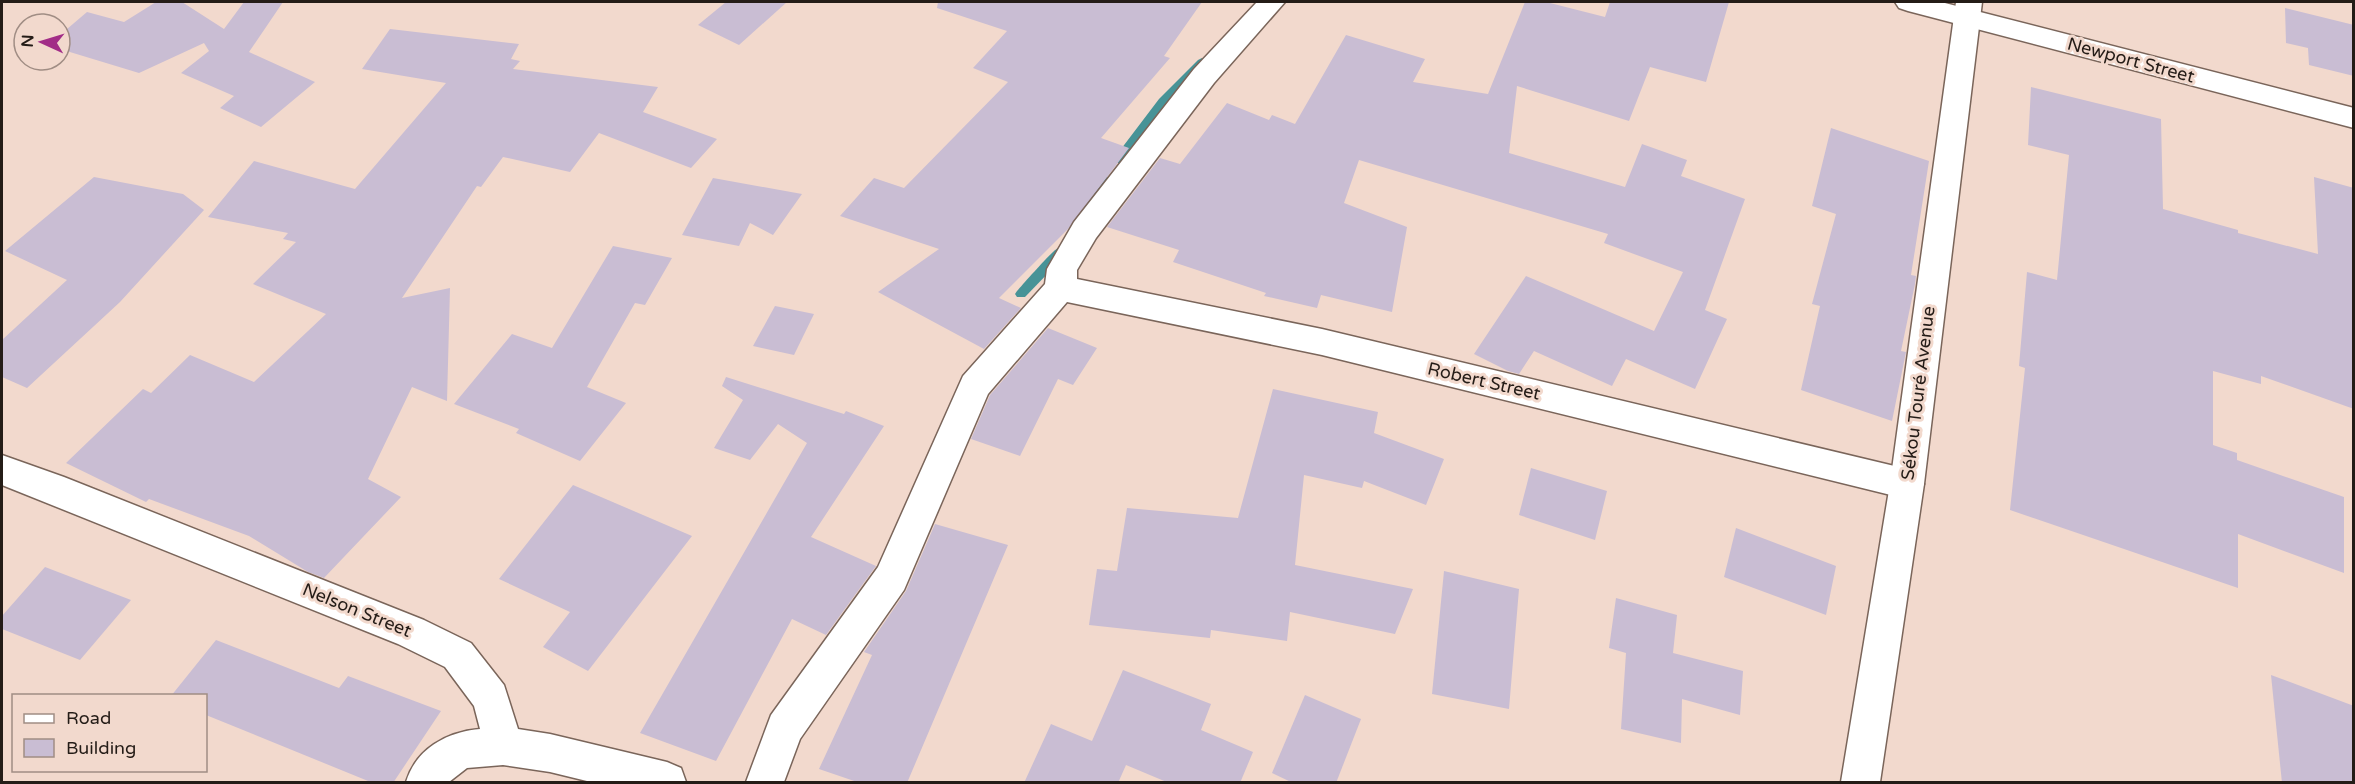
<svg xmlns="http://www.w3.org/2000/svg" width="2355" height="784" font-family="'Varela Round',sans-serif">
	<rect width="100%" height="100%" fill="#f2d9cd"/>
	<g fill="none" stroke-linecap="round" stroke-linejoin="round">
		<g fill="#479397" fill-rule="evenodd">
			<path d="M 1202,58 L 1207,62 L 1206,64 L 1167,105 L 1123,163 L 1115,163 L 1114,160 L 1115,157 L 1159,99 L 1198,60 Z"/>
			<path d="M 1105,175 L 1110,179 L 1109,182 L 1086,218 L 1078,218 L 1077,215 L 1078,212 L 1101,176 Z"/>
			<path d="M 1058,248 L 1064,252 L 1055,266 L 1025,297 L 1017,297 L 1015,294 L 1017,291 C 1024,283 1053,250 1058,248 Z"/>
		</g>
	</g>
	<g fill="#c9bdd3">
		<path d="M 156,2 L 182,2 L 224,29 L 244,2 L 283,2 L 249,52 L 315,82 L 261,127 L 220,108 L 234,96 L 181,73 L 209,51 L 204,43 L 139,73 L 60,49 L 60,35 L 87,12 L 124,22 Z"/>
		<path d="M 726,2 L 787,2 L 739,45 L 698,25 Z"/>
		<path d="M 938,2 L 1202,2 L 1164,56 L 1170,58 L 1101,138 L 1129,148 L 1068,229 L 999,298 L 1021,308 L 984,349 L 878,292 L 939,249 L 840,216 L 874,178 L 904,188 L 1008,82 L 973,68 L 1007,31 L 937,8 Z"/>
		<path d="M 1525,2 L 1546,2 L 1605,17 L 1610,2 L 1729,2 L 1706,82 L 1650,67 L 1629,121 L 1517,86 L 1509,153 L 1625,187 L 1642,144 L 1687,160 L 1681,176 L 1745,199 L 1705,310 L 1727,319 L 1695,389 L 1626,359 L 1612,386 L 1534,351 L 1519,374 L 1508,371 L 1474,354 L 1526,276 L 1654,331 L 1683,272 L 1604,243 L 1608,234 L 1359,160 L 1344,203 L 1407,227 L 1392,312 L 1321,295 L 1317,308 L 1264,296 L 1266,293 L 1173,262 L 1179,250 L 1107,227 L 1160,158 L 1180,164 L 1227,103 L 1269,120 L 1272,115 L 1295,124 L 1346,35 L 1425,59 L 1413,82 L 1488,94 Z"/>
		<path d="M 2285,8 L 2354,25 L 2354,76 L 2309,65 L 2308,48 L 2286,43 Z"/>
		<path d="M 390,29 L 519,44 L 511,59 L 520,61 L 513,69 L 658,87 L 643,112 L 717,139 L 691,168 L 599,133 L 570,172 L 503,157 L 481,187 L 477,186 L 402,298 L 450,288 L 447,401 L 412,387 L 368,479 L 401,497 L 324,578 L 308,572 L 249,536 L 149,499 L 146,502 L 66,463 L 143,389 L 151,393 L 190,355 L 254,382 L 326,314 L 253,284 L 296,242 L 283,239 L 288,233 L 208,217 L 254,161 L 355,189 L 446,83 L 362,69 Z"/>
		<path d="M 2031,87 L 2161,119 L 2163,209 L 2238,230 L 2238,233 L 2318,254 L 2314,177 L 2354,188 L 2354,409 L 2261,376 L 2261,384 L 2213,371 L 2213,445 L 2237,453 L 2237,460 L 2344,497 L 2344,573 L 2238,534 L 2238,588 L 2010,510 L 2025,368 L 2019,366 L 2027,272 L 2057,280 L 2069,155 L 2028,145 Z"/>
		<path d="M 1831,128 L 1929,161 L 1911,275 L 1916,276 L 1915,284 L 1901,351 L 1906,352 L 1892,421 L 1801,390 L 1820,306 L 1812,304 L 1836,214 L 1812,206 Z"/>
		<path d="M 94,177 L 183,194 L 204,210 L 120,302 L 27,388 L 2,377 L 2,340 L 67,280 L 5,251 Z"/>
		<path d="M 713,178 L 802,194 L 773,235 L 750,223 L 739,246 L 682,235 Z"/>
		<path d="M 613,246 L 672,258 L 645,305 L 635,303 L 587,387 L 626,403 L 580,461 L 516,433 L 519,429 L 454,404 L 512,334 L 552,348 Z"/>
		<path d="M 775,306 L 814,314 L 794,355 L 753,346 Z"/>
		<path d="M 1048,328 L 1097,348 L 1073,385 L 1058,379 L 1020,456 L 971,439 L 990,395 Z"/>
		<path d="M 726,377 L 844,414 L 846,411 L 884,426 L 811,537 L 876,566 L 826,635 L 792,619 L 716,761 L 640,733 L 807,443 L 778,424 L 750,460 L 714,448 L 743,400 L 722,386 Z"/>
		<path d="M 1273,389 L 1378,412 L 1374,433 L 1444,459 L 1426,505 L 1364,481 L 1362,488 L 1304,475 L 1295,565 L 1413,589 L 1395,634 L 1290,612 L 1287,641 L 1211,630 L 1210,638 L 1089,625 L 1097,569 L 1117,571 L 1127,508 L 1238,518 Z"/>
		<path d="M 1531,468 L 1607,491 L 1595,540 L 1519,515 Z"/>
		<path d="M 573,485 L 692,536 L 588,671 L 543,647 L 570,612 L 499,579 Z"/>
		<path d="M 935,524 L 1008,545 L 907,783 L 860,783 L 819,769 L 872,655 L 864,652 L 906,591 Z"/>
		<path d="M 1736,528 L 1836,566 L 1826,615 L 1724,577 Z"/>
		<path d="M 45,567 L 131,600 L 80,660 L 2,629 L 2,616 Z"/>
		<path d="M 1444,571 L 1519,589 L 1509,709 L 1432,694 Z"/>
		<path d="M 1616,598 L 1677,615 L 1673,653 L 1743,671 L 1740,715 L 1682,699 L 1681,743 L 1621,729 L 1626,653 L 1609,648 Z"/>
		<path d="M 216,640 L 339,688 L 348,676 L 441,711 L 393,783 L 373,783 L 206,715 L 206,696 L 171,696 Z"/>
		<path d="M 1123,670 L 1211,704 L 1201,730 L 1253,752 L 1240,783 L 1169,783 L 1126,765 L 1118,783 L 1024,783 L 1051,724 L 1092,741 Z"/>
		<path d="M 2271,675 L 2354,706 L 2354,783 L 2282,783 Z"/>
		<path d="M 1305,695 L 1361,719 L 1336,783 L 1293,783 L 1272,773 Z"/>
	</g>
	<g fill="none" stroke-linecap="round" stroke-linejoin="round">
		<g stroke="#7a655a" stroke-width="3">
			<g id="street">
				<path d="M 1257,2 L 1285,2 L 1214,83 L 1096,238 L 1077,270 L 1077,279 L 1322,329 L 1907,469 L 1919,473 L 1924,484 L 1919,495 L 1907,499 L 1322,355 L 1067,302 L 988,394 L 904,590 L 800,739 L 784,782 L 746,782 L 771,715 L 878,567 L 963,376 L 1045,284 L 1047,269 L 1074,222 L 1194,69 Z"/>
				<path d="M 1895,2 L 1941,2 L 2354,108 L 2354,128 L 1908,11 L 1899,8 Z"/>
				<path d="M 2,455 L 64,477 L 424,620 L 471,643 L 504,685 L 518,729 L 550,734 L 667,762 L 681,768 L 686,782 L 591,782 L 550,772 L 503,765 L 467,768 L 449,782 L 406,782 C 416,749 446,732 480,729 L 474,706 L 445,667 L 398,644 L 2,485 Z"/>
			</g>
		</g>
		<g stroke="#7a655a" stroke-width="3">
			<path id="secondary" d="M 1956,2 L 1982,2 L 1924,484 L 1880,782 L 1841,782 L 1890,484 Z"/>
		</g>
		<use href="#street" fill="#fff" fill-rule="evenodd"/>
		<use href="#secondary" fill="#fff" fill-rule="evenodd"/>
	</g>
	<g text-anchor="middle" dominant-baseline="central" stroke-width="6" stroke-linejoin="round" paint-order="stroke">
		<g font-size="18" fill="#241c17" stroke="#f2d9cd">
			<text transform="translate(2131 60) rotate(15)">Newport Street</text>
			<text transform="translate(1484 381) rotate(13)">Robert Street</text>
			<text transform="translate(1918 393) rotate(-83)">Sékou Touré Avenue</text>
			<text transform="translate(357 610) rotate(22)">Nelson Street</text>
		</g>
	</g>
	<rect width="2355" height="784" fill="none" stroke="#241c17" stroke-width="6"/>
	<rect x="12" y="694" width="195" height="78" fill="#f2d9cd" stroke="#a08d84" stroke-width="1.5"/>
	<rect x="24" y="714" width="30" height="9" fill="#ffffff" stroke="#a08d84" stroke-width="1.5"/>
	<text x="66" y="724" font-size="18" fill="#241c17">Road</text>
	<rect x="24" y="739" width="30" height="18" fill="#c9bdd3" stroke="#a08d84" stroke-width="1.5"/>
	<text x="66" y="754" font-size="18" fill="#241c17">Building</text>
	<g transform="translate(42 42) rotate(274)"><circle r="28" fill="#f2d9cd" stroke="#a08d84" stroke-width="1.5"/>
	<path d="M0-4.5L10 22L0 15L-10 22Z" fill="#a22d87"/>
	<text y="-9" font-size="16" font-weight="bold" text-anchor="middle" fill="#241c17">N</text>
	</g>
</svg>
